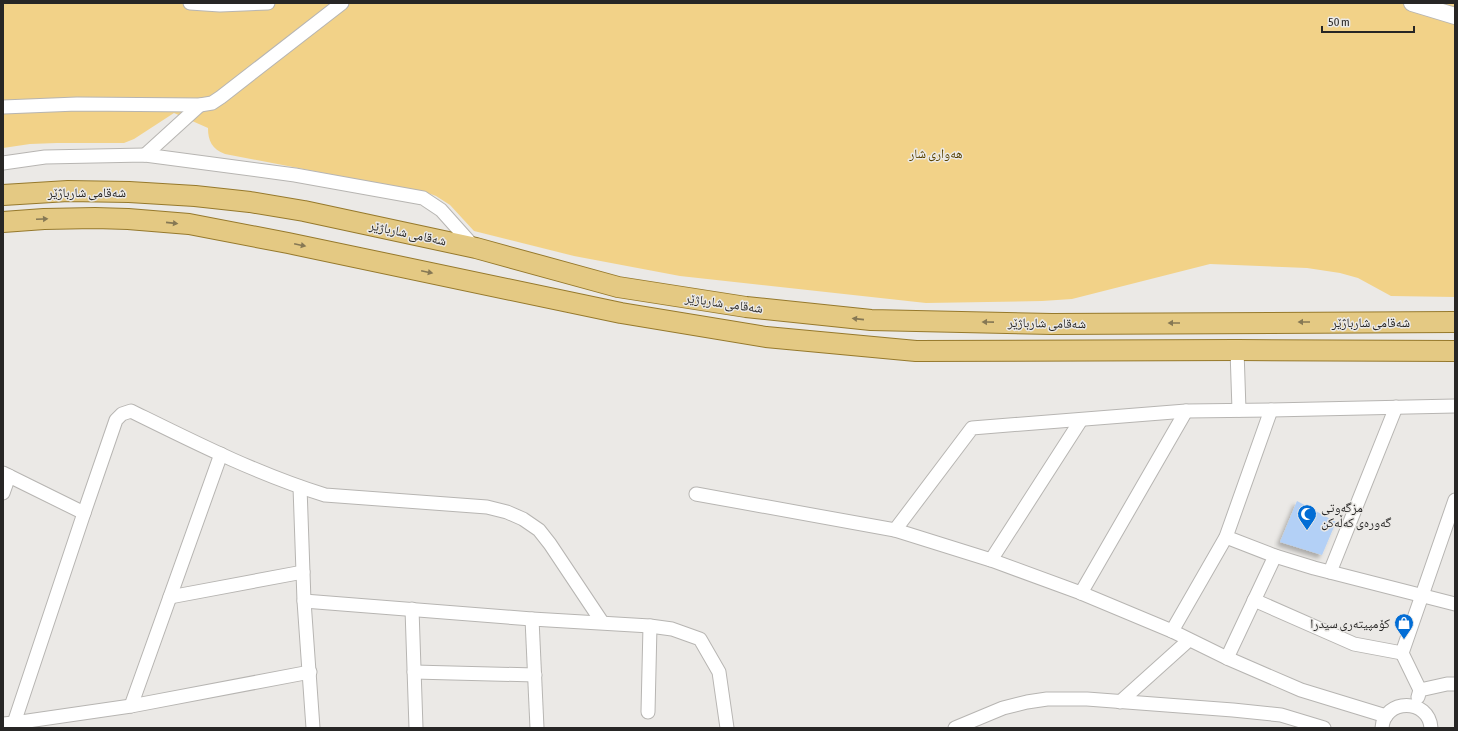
<svg xmlns="http://www.w3.org/2000/svg" width="1458" height="731" font-family="'Asap Condensed','Noto Naskh Arabic',sans-serif">
	<defs>
		<filter id="shadow"><feDropShadow dx="-3.5" dy="3.5" stdDeviation="2" flood-color="#0004"/></filter>
	</defs>
	<rect width="100%" height="100%" fill="#ebe9e6"/>
	<path fill="#f2d288" d="M 3,3 L 1455,3 L 1455,297 L 1391,296 L 1358,278 L 1340,273 L 1307,268 L 1210,264 L 1072,299 L 1042,301 L 926,303 L 680,276 L 574,256 L 474,231 L 450,205 L 436,196 L 428,193 L 225,154 C 212,149 208,141 208,128 L 174,113 L 134,139 L 124,143 L 57,143 L 30,144 L 3,148 Z"/>
	<path fill="#b3d0f6" filter="url(#shadow)" d="M 1297,501 L 1336,522 L 1322,555 L 1280,542 Z"/>
	<g fill="none" stroke-linecap="round" stroke-linejoin="round">
		<g stroke="#b7b5b2" stroke-width="15">
			<g id="minor">
				<path d="M 190,3 L 220,5 L 268,3"/>
				<path d="M 3,107 L 77,104 L 200,105 L 212,103 L 221,97 L 342,3"/>
				<path d="M 145,155 L 200,105"/>
				<path d="M 3,163 L 45,157 L 145,155 L 295,175 L 423,198 L 441,210 L 475,248"/>
				<path d="M 1237,350 L 1239,410"/>
				<path d="M 3,473 L 84,513"/>
				<path d="M 300,487 L 304,601 L 313,728"/>
				<path d="M 3,493 L 9,476"/>
				<path d="M 696,494 L 895,530 L 991,560 L 1081,593 L 1172,631 L 1227,658 L 1301,690 L 1386,716"/>
				<path d="M 895,530 L 972,428 L 1186,411 L 1271,410 L 1455,406"/>
				<path d="M 1226,537 L 1275,556 L 1314,568 L 1455,604"/>
				<path d="M 991,560 L 1081,420"/>
				<path d="M 1330,572 L 1396,407"/>
				<path d="M 1081,593 L 1186,411"/>
				<path d="M 170,597 L 303,572"/>
				<path d="M 1254,600 L 1354,644 L 1402,653"/>
				<path d="M 304,601 L 532,619 L 650,626 L 672,629 L 700,639 L 719,672 L 727,728"/>
				<path d="M 412,609 L 416,728"/>
				<path d="M 532,619 L 537,728"/>
				<path d="M 1172,631 L 1226,537 L 1271,410"/>
				<path d="M 1227,658 L 1275,556"/>
				<path d="M 414,672 L 535,675"/>
				<path d="M 1420,690 L 1402,653 L 1455,500"/>
				<path d="M 1418,697 L 1420,690 L 1447,684 L 1455,684"/>
				<path d="M 1120,702 L 1189,640"/>
				<path d="M 131,706 L 221,454"/>
				<path d="M 648,712 L 650,626"/>
				<path d="M 3,724 L 14,723 L 131,706 L 310,672"/>
				<path d="M 14,728 L 14,723 L 84,513 L 116,420 L 122,414 L 131,411 C 194,442 257,474 325,495 L 487,507 L 507,512 L 523,519 L 539,530 L 550,544 L 602,622"/>
				<path d="M 955,728 L 1003,708 L 1027,702 L 1047,699 L 1087,699 L 1233,710 L 1281,715 L 1324,728"/>
				<path d="M 1382,728 C 1384,698 1429,698 1431,728"/>
			</g>
		</g>
		<g stroke="#b7b5b2" stroke-width="18">
			<path id="tertiary" d="M 1412,3 L 1455,16"/>
		</g>
		<g stroke="#96792c" stroke-width="22">
			<g id="primary">
				<path d="M 3,195 L 68,191 L 129,192 L 195,196 L 250,202 L 304,211 L 476,248 L 618,287 L 746,307 L 871,320 L 1052,324 L 1455,322"/>
				<path d="M 3,222 L 44,219 L 95,218 L 128,219 L 189,224 L 288,243 L 621,313 L 766,337 L 916,351 L 1237,350 L 1455,351"/>
			</g>
		</g>
		<use href="#minor" stroke="#fff" stroke-width="13"/>
		<use href="#tertiary" stroke="#fff" stroke-width="16"/>
		<use href="#primary" stroke="#e4c983" stroke-width="20"/>
	</g>
	<defs><path id="oneway-solid" d="M-6-.8H1V-3.2L6.5 0L1 3.2V.8H-6Z"/></defs>
	<g fill="#867854">
		<use href="#oneway-solid" transform="translate(42 219) rotate(-3)"/>
		<use href="#oneway-solid" transform="translate(172 223) rotate(6)"/>
		<use href="#oneway-solid" transform="translate(300 245) rotate(12)"/>
		<use href="#oneway-solid" transform="translate(427 272) rotate(12)"/>
		<use href="#oneway-solid" transform="translate(858 319) rotate(-174)"/>
		<use href="#oneway-solid" transform="translate(988 322) rotate(-179)"/>
		<use href="#oneway-solid" transform="translate(1304 322) rotate(180)"/>
		<use href="#oneway-solid" transform="translate(1174 323) rotate(180)"/>
	</g>
	<defs>
		<g id="mosque-pin" transform="scale(1)"><path d="M0 17L-7.5 6A9.5 9.5 0 1 1 7.5 6Z" fill="#026dd5" stroke="#ebe9e6"/><path d="M3.5-4.9A6 6 0 1 0 3.5 4.9A5 5 0 1 1 3.5-4.9Z" fill="#fff"/></g>
		<g id="shop-pin" transform="scale(1)"><path d="M0 17L-7.5 6A9.5 9.5 0 1 1 7.5 6Z" fill="#026dd5" stroke="#ebe9e6"/><path d="M-5-2.5h2.3a2.7 3.5 0 0 1 5.4 0H5L5.5 6h-11ZM-1.5-2.5h3a1.5 2.3 0 0 0-3 0Z" fill="#fff"/></g>
	</defs>
	<g fill-rule="evenodd">
		<use href="#mosque-pin" x="1307" y="514"/>
		<use href="#shop-pin" x="1404" y="623"/>
	</g>
	<g text-anchor="middle" dominant-baseline="central" stroke-width="3" stroke-linejoin="round" paint-order="stroke">
		<g font-size="13" fill="#574100" stroke="#ebe9e6">
			<text x="936" y="153">هەواری شار</text>
		</g>
		<g font-size="13" fill="#272625" stroke="#ebe9e6">
			<text x="87" y="192">شەقامی شارباژێر</text>
			<text transform="translate(408 233) rotate(12)">شەقامی شارباژێر</text>
			<text transform="translate(724 303) rotate(8)">شەقامی شارباژێر</text>
			<text x="1371" y="322">شەقامی شارباژێر</text>
			<text transform="translate(1047 323) rotate(1)">شەقامی شارباژێر</text>
		</g>
		<g font-size="13" fill="#272625" stroke="#ebe9e6" text-anchor="start">
			<text x="1321" y="507">مزگەوتی<tspan x="1321" dy="15">گەورەی کەڵەکن</tspan></text>
			<text x="1390" y="623" text-anchor="end">کۆمپیتەری سیدرا</text>
		</g>
	</g>
	<rect width="1458" height="731" fill="none" stroke="#272625" stroke-width="8"/>
	<path d="M1322 26v6h92v-6" fill="none" stroke="#272625" stroke-width="2"/>
	<text x="1328" y="26" font-size="12" fill="#272625" stroke="#ebe9e6" stroke-width="3" paint-order="stroke">50 m</text>
</svg>
